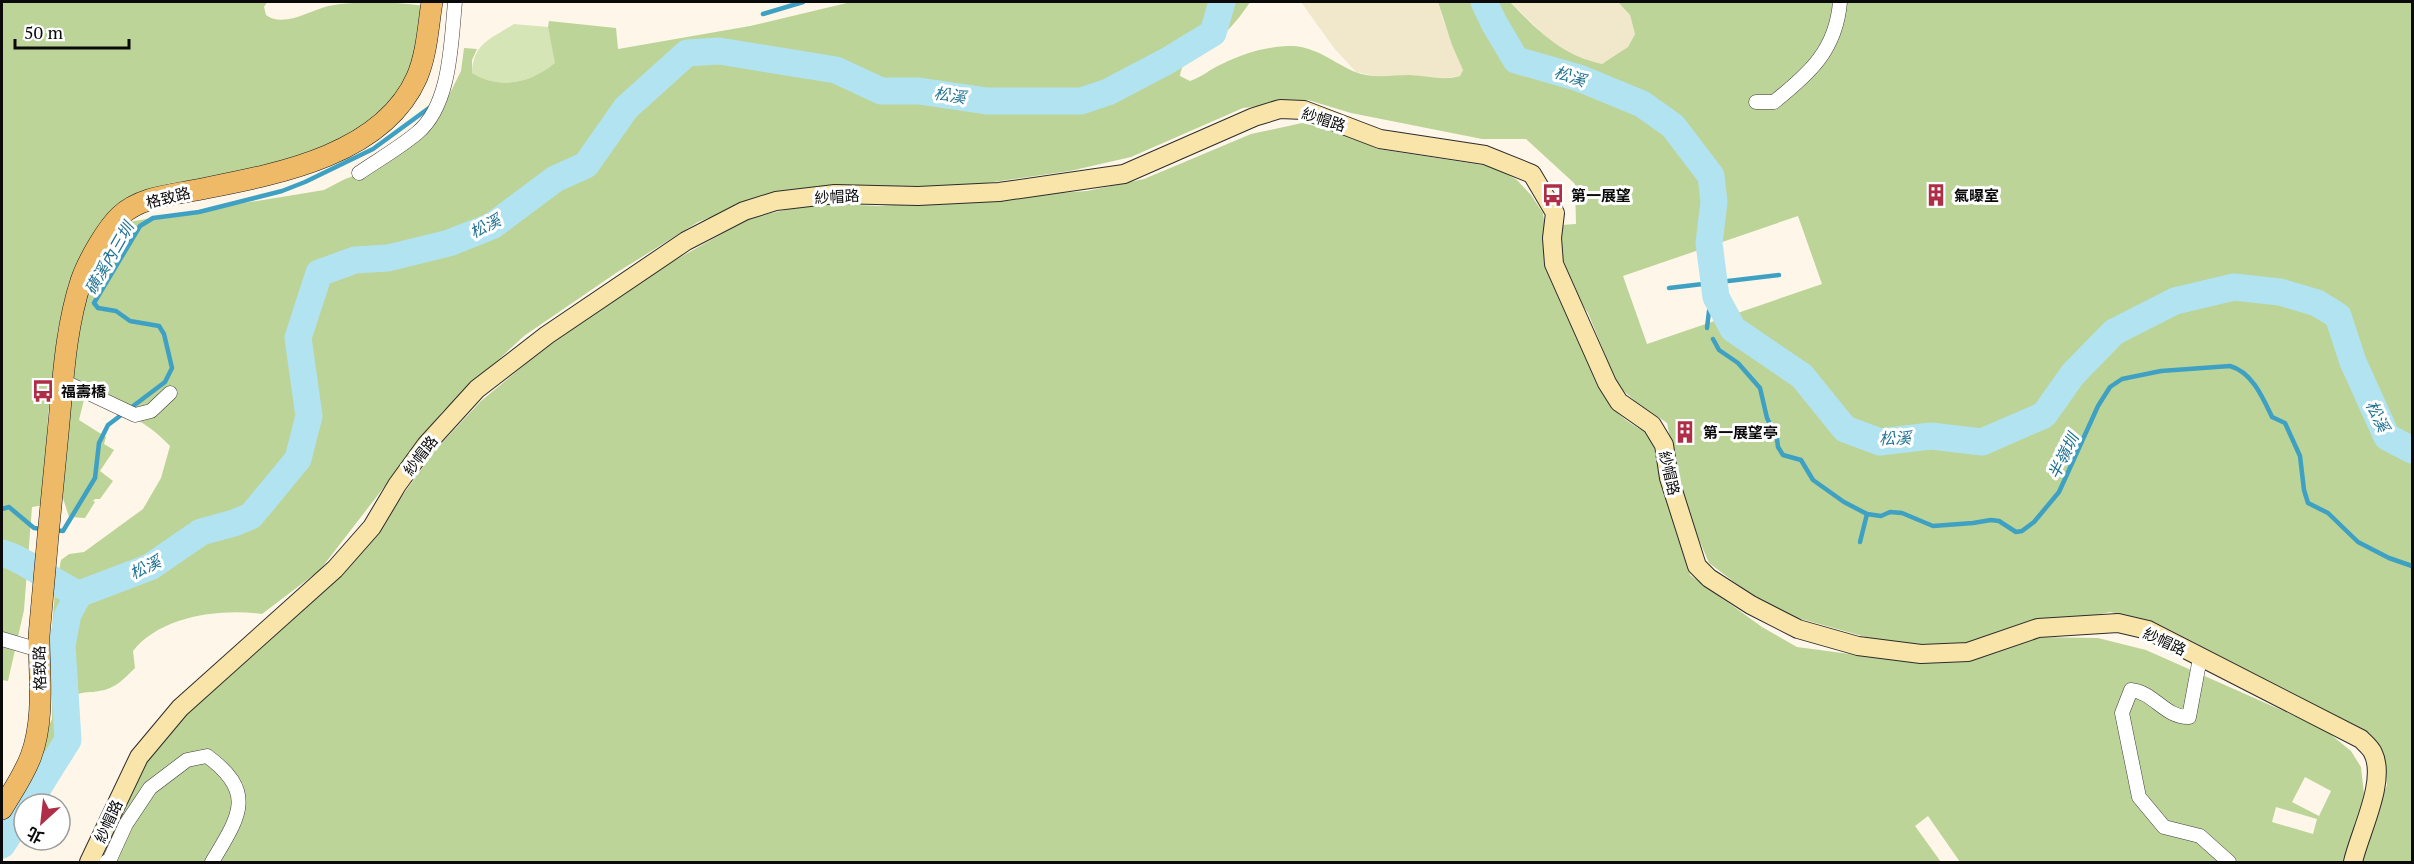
<svg xmlns="http://www.w3.org/2000/svg" width="2414" height="864" font-family="'PT Serif','Noto Sans TC',serif">
	<rect width="100%" height="100%" fill="#fef7e9"/>
	<g fill="#f1e8cc">
		<path d="M 1301,2 L 1438,2 L 1443,20 L 1463,70 L 1460,76 L 1440,79 L 1410,75 L 1385,78 L 1356,72 L 1334,48 Z"/>
		<path d="M 1510,2 L 1618,2 L 1630,15 L 1635,34 L 1628,47 L 1616,57 L 1602,64 L 1594,63 L 1573,56 L 1558,48 Z"/>
	</g>
	<path fill="#d5e5b6" d="M 514,24 L 548,27 L 556,63 C 531,83 500,90 472,73 C 473,43 491,39 514,24 Z"/>
	<g fill="#bcd497" fill-rule="evenodd">
		<path d="M 2,2 L 267,2 L 264,7 L 266,15 C 283,28 309,11 328,6 C 360,0 394,2 426,6 L 421,55 L 396,100 L 344,139 L 283,163 L 226,176 L 171,183 L 137,193 L 122,204 L 89,244 L 69,283 L 58,329 L 48,415 L 44,505 L 32,507 L 24,610 L 8,681 L 2,680 Z"/>
		<path d="M 851,2 L 1250,2 C 1242,15 1228,32 1215,41 C 1200,51 1183,55 1180,76 L 1190,81 C 1202,77 1210,69 1222,64 C 1244,53 1268,46 1292,46 C 1317,47 1334,63 1355,72 C 1373,79 1392,75 1410,75 C 1428,76 1443,81 1460,76 L 1463,70 L 1452,45 L 1438,2 L 1510,2 C 1537,30 1562,56 1602,64 L 1628,47 L 1635,34 L 1630,15 L 1618,2 L 2412,2 L 2412,862 L 2361,862 L 2367,832 L 2387,785 L 2383,753 L 2369,734 L 2155,622 L 2110,612 L 2031,629 L 1968,645 L 1902,647 L 1783,614 L 1766,606 L 1709,563 L 1683,502 L 1667,423 L 1635,401 L 1618,386 L 1588,313 L 1574,292 L 1560,261 L 1561,225 L 1576,224 L 1575,184 L 1526,139 L 1482,139 L 1351,113 L 1308,100 L 1243,108 L 1131,157 L 1070,171 L 944,189 L 741,206 L 698,222 L 616,273 L 524,336 L 442,412 L 320,570 L 262,614 C 221,608 160,616 133,651 L 135,668 C 124,679 115,689 99,691 C 91,693 84,691 76,695 L 75,725 L 39,758 L 41,744 L 52,719 L 51,639 L 55,592 L 61,560 L 69,554 L 84,552 L 143,509 L 161,478 L 170,446 C 145,419 118,410 85,396 L 79,420 L 106,437 L 104,444 L 114,450 L 100,471 L 113,481 L 100,499 L 95,499 L 93,501 L 95,502 L 85,518 L 69,517 L 61,492 L 68,394 L 90,270 L 122,223 L 324,190 L 345,179 L 379,167 L 432,129 L 461,71 L 464,48 L 477,49 L 472,60 L 472,73 C 500,90 531,83 555,63 L 548,27 L 549,21 L 616,28 L 618,49 L 750,26 ZM 1798,216 L 1822,284 L 1647,344 L 1623,276 Z"/>
		<path d="M 1302,123 L 1341,132 L 1378,149 L 1495,167 L 1517,180 L 1531,195 L 1543,213 L 1550,265 L 1600,388 C 1611,411 1627,423 1650,434 L 1690,575 L 1762,627 L 1797,647 L 1910,662 L 2036,637 L 2098,638 L 2146,650 L 2324,729 L 2351,751 L 2361,767 L 2364,794 L 2349,862 L 1960,862 L 1928,816 L 1915,826 L 1941,862 L 94,862 L 142,759 L 225,675 L 358,557 L 436,449 L 481,401 L 552,342 L 622,290 L 750,218 L 816,203 L 879,206 L 1087,191 L 1144,179 L 1251,134 ZM 2305,777 L 2331,791 L 2319,816 L 2292,802 ZM 2276,807 L 2317,819 L 2313,834 L 2272,822 Z"/>
	</g>
	<g fill="none" stroke-linecap="round" stroke-linejoin="round">
		<g stroke="#3ea1c3" stroke-width="4.5">
			<path d="M 763,14 L 803,2"/>
			<path d="M 1669,288 L 1779,275"/>
			<path d="M 1707,328 L 1709,311 L 1716,297"/>
			<path d="M 1713,339 L 1719,350 L 1738,363 L 1760,388 L 1767,418 L 1777,439 L 1778,447 L 1783,455 L 1801,460 L 1813,480 L 1844,502 L 1867,514 L 1881,516 L 1890,512 L 1902,513 L 1933,526 L 1973,523 L 1991,520 L 1999,521 L 2016,532 L 2022,531 L 2034,522 L 2059,492 L 2098,406 L 2110,387 L 2122,379 L 2161,371 L 2230,366 C 2252,372 2263,398 2272,417 L 2285,423 L 2300,456 L 2304,490 L 2308,503 L 2328,513 L 2358,542 L 2389,558 L 2412,566"/>
			<path d="M 2,509 L 9,507 L 34,528 L 42,529"/>
			<path d="M 53,530 L 63,531 L 95,478 L 99,443 L 108,425 L 165,382 L 172,368 L 164,334 L 159,326 L 130,321 L 116,311 L 98,308 L 94,303 L 140,226 L 153,218 L 199,212 L 282,191 L 305,182 L 373,149 L 429,108"/>
			<path d="M 1860,542 L 1867,514"/>
		</g>
		<g stroke="#b2e3f1" stroke-width="27">
			<path d="M 1484,2 L 1494,23 L 1516,60 L 1579,78 L 1642,104 L 1673,126 L 1711,176 L 1714,202 L 1709,243 L 1716,297 L 1733,329 L 1802,376 L 1845,429 L 1880,442 L 1931,436 L 1982,442 L 2044,415 L 2073,374 L 2114,332 L 2175,301 L 2234,287 L 2280,292 L 2317,303 L 2338,316 L 2353,362 L 2387,437 L 2412,450"/>
			<path d="M 2,553 C 29,561 52,583 79,594"/>
			<path d="M 28,804 L 68,740 L 62,645 L 68,614 L 79,594 L 150,567 L 201,532 L 234,523 L 251,516 L 298,459 L 309,416 L 298,338 L 319,273 L 355,260 L 388,258 L 449,243 L 492,226 L 555,179 L 586,165 L 626,108 L 687,53 L 719,51 L 836,70 L 881,91 L 919,91 L 987,101 L 1081,101 L 1108,92 L 1167,61 L 1213,33 L 1222,2"/>
			<path d="M 2,845 L 24,811"/>
		</g>
		<g stroke="#3d3d3d" stroke-width="15">
			<g id="street">
				<path d="M 1756,102 L 1774,102 C 1810,73 1836,50 1840,2"/>
				<path d="M 359,173 C 378,160 399,148 417,133 C 451,105 451,42 455,2"/>
				<path d="M 63,381 L 135,415 L 151,411 L 170,393"/>
				<path d="M 2,639 L 39,650"/>
				<path d="M 2200,658 L 2189,717 C 2165,718 2154,692 2131,690 L 2122,713 L 2139,797 L 2164,827 L 2200,836 L 2229,862"/>
				<path d="M 106,862 L 110,859 L 126,824 L 150,788 L 187,760 L 207,756 C 258,793 238,818 212,862"/>
			</g>
		</g>
		<g stroke="#2c2c2c" stroke-width="20">
			<path id="secondary" d="M 89,862 L 139,757 L 180,708 L 335,569 L 372,527 L 397,485 L 426,445 L 477,389 L 547,335 L 686,241 L 744,211 L 776,201 L 835,194 L 918,196 L 999,192 L 1124,174 L 1254,117 L 1280,109 L 1304,110 L 1380,139 L 1485,155 L 1532,174 L 1555,213 L 1552,238 L 1554,264 L 1607,383 L 1619,402 L 1652,425 L 1664,445 L 1669,478 L 1697,566 L 1709,578 L 1751,605 L 1798,629 L 1858,646 L 1921,654 L 1968,652 L 2038,628 L 2118,623 L 2148,630 L 2361,739 C 2365,743 2371,748 2373,753 C 2387,781 2359,834 2353,862"/>
		</g>
		<g stroke="#1b1b1b" stroke-width="22">
			<path id="primary" d="M 2,809 C 12,792 24,775 31,756 C 45,718 39,675 39,636 C 45,568 51,501 58,433 C 63,382 65,330 81,281 C 87,263 106,229 120,216 C 140,197 171,195 196,190 C 272,175 382,157 417,77 C 427,53 428,27 432,2"/>
		</g>
		<use href="#street" stroke="#fff" stroke-width="14"/>
		<use href="#secondary" stroke="#f9e4a9" stroke-width="18"/>
		<use href="#primary" stroke="#eeba68" stroke-width="21"/>
	</g>
	<defs>
		<g id="bus-bare" transform="scale(1.8)"><path d="M-5-6H5V4H4V6H2V4H-2V6H-4V4H-5ZM-3.5-4V0h7V-4ZM-3.5 1.2v1.5H-2V1.2ZM2 1.2v1.5H3.5V1.2Z" fill="#af2e47" stroke="#fff" stroke-width="2.5" paint-order="stroke"/></g>
		<g id="building-bare" transform="scale(1.8)"><path d="M-4-6H4V6H1V3H-1V6H-4ZM-2.5-4.3h1.7v1.8h-1.7ZM.8-4.3h1.7v1.8H.8ZM-2.5-1h1.7V.8h-1.7ZM.8-1h1.7V.8H.8Z" fill="#af2e47" stroke="#fff" stroke-width="2.5" paint-order="stroke"/></g>
	</defs>
	<g fill-rule="evenodd">
		<use href="#bus-bare" x="1553" y="195"/>
		<use href="#building-bare" x="1936" y="195"/>
		<use href="#bus-bare" x="43" y="391"/>
		<use href="#building-bare" x="1685" y="432"/>
	</g>
	<g text-anchor="middle" dominant-baseline="central" stroke-width="6" stroke-linejoin="round" paint-order="stroke">
		<g font-size="15" fill="#0a0a0a" stroke="#fff">
			<text transform="translate(1324 119) rotate(18)">紗帽路</text>
			<text transform="translate(837 196) rotate(-3)">紗帽路</text>
			<text transform="translate(168 197) rotate(-14)">格致路</text>
			<text transform="translate(420 455) rotate(-52)">紗帽路</text>
			<text transform="translate(1670 473) rotate(77)">紗帽路</text>
			<text transform="translate(2165 641) rotate(25)">紗帽路</text>
			<text transform="translate(39 668) rotate(-91)">格致路</text>
			<text transform="translate(108 821) rotate(-65)">紗帽路</text>
		</g>
		<g font-size="15" font-weight="bold" fill="#0a0a0a" stroke="#fff" text-anchor="start">
			<text x="1571" y="195">第一展望</text>
			<text x="1954" y="195">氣曝室</text>
			<text x="61" y="391">福壽橋</text>
			<text x="1703" y="432">第一展望亭</text>
		</g>
		<g font-size="16" font-style="italic" fill="#1e7192" stroke="#fff">
			<text transform="translate(1570 76) rotate(18)">松溪</text>
			<text transform="translate(950 95) rotate(9)">松溪</text>
			<text transform="translate(485 226) rotate(-27)">松溪</text>
			<text transform="translate(109 258) rotate(-60)">磺溪內三圳</text>
			<text transform="translate(2378 416) rotate(64)">松溪</text>
			<text transform="translate(1895 438) rotate(-2)">松溪</text>
			<text transform="translate(2063 456) rotate(-64)">半嶺圳</text>
			<text transform="translate(145 567) rotate(-26)">松溪</text>
		</g>
	</g>
	<rect width="2414" height="864" fill="none" stroke="#0a0a0a" stroke-width="6"/>
	<g transform="translate(42 822) rotate(207)"><circle r="28" fill="#ffffff" stroke="#9d9d9d" stroke-width="1.5"/>
	<path d="M0-4.5L10 22L0 15L-10 22Z" fill="#af2e47"/>
	<text y="-9" font-size="16" font-weight="bold" text-anchor="middle" fill="#0a0a0a">北</text>
	</g>
	<path d="M15 39v9h114v-9" fill="none" stroke="#0a0a0a" stroke-width="3"/>
	<text x="24" y="39" font-size="18" fill="#0a0a0a" stroke="#ffffff" stroke-width="4.5" paint-order="stroke">50 m</text>
</svg>
